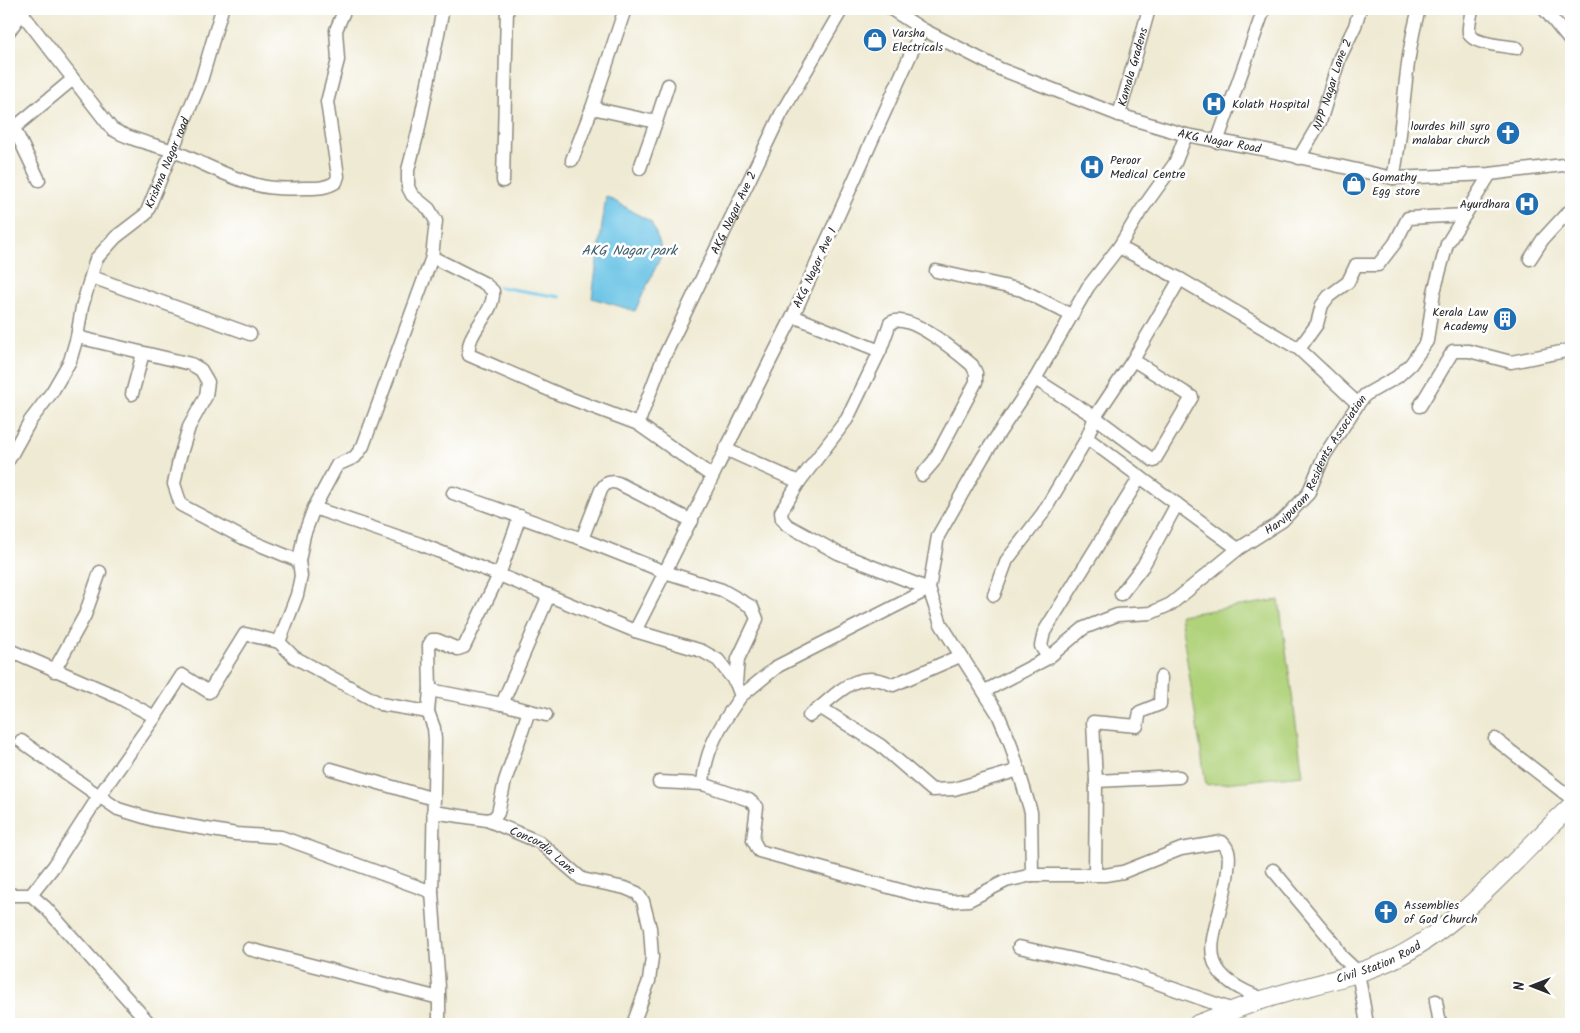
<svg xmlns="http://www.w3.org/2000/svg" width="1580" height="1033" font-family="Kalam,sans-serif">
	<rect width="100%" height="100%" fill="#fff"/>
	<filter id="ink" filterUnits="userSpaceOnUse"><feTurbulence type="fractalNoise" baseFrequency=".02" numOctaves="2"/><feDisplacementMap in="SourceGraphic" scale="10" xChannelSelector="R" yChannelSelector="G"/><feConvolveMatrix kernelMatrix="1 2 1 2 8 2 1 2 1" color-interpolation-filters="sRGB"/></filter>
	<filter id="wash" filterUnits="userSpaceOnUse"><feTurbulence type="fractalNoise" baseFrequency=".0096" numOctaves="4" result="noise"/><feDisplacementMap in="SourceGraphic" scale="20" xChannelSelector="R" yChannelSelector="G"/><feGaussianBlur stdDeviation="1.12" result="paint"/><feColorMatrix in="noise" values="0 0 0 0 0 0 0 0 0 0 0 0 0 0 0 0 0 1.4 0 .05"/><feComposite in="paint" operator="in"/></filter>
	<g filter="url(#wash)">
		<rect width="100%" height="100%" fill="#efead3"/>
		<path fill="#b0d27a" stroke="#6e7e52" d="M 1279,600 L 1303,775 L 1206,785 L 1180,615 Z"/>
		<path fill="#67c3e5" stroke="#497788" d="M 606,196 L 651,222 L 659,241 L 662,254 L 635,311 L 592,298 Z"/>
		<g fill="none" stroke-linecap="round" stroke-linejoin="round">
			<path stroke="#67c3e5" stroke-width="3" d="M 499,287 L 560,297"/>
		</g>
	</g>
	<g filter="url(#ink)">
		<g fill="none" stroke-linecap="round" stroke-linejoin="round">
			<g stroke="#8d8a7f" stroke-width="15">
				<g id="street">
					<path id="s1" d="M 891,9 L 922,29 L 1000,69 L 1119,115 L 1186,135 L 1262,149 L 1393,178 L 1490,174 L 1571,164"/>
					<path d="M 1472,9 C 1471,16 1468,26 1469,33 C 1471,44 1507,46 1517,48"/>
					<path d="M 1544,9 L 1571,42"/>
					<path d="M 22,13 L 112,129 C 132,141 154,144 176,152 C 203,163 229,178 257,185 C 272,189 288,189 303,188 C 315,188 325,189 336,182 L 338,176 L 327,102 L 338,60 L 336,30 L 345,9"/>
					<path d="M 922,29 L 793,316 L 880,351 L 890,323 C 907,310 958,353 972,365 L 976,373 L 976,382 L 934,461 L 922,475"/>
					<path d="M 9,31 L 25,9"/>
					<path d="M 592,108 L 656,122 L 640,168"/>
					<path id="s2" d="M 1119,115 L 1149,9"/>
					<path d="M 656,122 L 668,85"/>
					<path d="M 1217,142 L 1264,9"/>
					<path id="s3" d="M 1299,158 L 1320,122 L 1340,57 L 1355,26 L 1360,9"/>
					<path d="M 572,160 L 592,108 L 625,9"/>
					<path d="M 1393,178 C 1405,122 1403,64 1419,9"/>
					<path d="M 39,180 L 14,128 L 73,79"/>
					<path d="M 503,181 L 507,9"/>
					<path d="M 1119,247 L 1180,279 L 1299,349 L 1358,404"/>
					<path d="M 432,257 L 484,283 L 493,291 C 495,315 465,331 469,355 L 561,395 L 638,424 L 712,476"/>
					<path d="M 1530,259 L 1543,239 L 1567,213 L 1571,211"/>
					<path d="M 936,271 L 1022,290 L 1071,315"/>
					<path d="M 92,277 L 250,334"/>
					<path d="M 77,337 L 191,364 L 201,370 L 208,382 L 206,396 L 189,427 L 179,460 L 174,484 L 181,505 L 243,538 L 299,561"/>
					<path d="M 1299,349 L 1317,324 L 1322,305 L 1329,296 L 1348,282 L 1356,265 L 1378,265 L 1395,243 L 1408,218 L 1465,215"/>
					<path d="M 1035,379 L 1095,417 L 1154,461 L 1192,397 L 1133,360"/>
					<path d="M 132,394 L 143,353"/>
					<path d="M 1420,406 L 1453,351 L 1469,351 L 1511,362 L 1571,350"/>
					<path id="s4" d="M 638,424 L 662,361 L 781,114 L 842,9"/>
					<path d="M 1087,438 L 1238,549"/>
					<path d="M 725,449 L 799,482 L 781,512 L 782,519 L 787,525 L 838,553 L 929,589"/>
					<path id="s5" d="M 9,459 L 30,421 L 52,392 L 70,361 L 77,337 L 82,307 L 96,259 L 116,237 L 146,214 L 201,81 L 222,9"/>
					<path d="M 799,482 L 847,419 L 880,351"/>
					<path d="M 453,493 L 582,539"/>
					<path d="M 314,508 L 420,544 L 499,575 L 520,516"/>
					<path d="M 692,521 L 618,483 C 610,481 605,482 601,490 L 582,539 L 665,572 L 722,590 L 752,607 L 757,619 L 738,659 L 736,683 L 741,696 C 721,724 705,749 703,784 L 749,800 L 757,807 L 753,840 L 759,851 L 925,897 L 951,901 L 969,900 L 1006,881 L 1032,875 L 1105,875 L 1123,872 L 1181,849 L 1222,842 C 1231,851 1229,858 1228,870 C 1222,933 1180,969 1264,999"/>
					<path d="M 1121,594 L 1143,566 L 1177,504"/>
					<path d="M 994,595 L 1007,560 L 1043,513 L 1087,438 L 1095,417 L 1133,360 L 1180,279"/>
					<path d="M 635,631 L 702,651 L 718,660 L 736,683"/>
					<path d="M 9,650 L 116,696 L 155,717 L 99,796 L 118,809 L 154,820 L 236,834 L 281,837 L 432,892"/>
					<path d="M 1048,658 L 1041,646 L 1044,632 L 1140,477"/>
					<path d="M 54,671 L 85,615 L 100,572"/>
					<path d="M 430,690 L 502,704 L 546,715"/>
					<path id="s6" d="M 985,691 L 1048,658 L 1084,628 L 1117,615 L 1151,613 L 1171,604 L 1238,549 L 1282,521 L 1308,494 L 1324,456 L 1358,404 L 1365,395 L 1397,377 L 1411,364 L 1427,341 L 1434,292 L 1447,244 L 1490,174"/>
					<path d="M 741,696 L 778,666 L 929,589"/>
					<path d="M 502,704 L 549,595"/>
					<path d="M 821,708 L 880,745 L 932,790 L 954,789 L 1019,770"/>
					<path d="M 428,712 L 381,704 L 294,657 L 279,642 L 297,595 L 301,576 L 299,561 L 304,535 L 314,508 L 337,465 L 355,457 L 363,446 L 432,257 L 436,221 L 429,209 L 412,195 L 408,187 L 408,170 L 418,132 L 443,9"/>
					<path d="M 809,716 C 837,696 855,666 893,685 L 960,656"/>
					<path d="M 155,717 L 182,675 L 209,692 L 245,634 L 279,642"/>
					<path d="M 1495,739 L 1571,798"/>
					<path d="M 331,769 L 434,799"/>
					<path d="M 1096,781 L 1179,777"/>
					<path d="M 659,782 L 703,784"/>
					<path d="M 433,812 L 487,820 L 494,818 L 498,813 L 505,781 L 529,711"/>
					<path id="s7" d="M 487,820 L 539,842 L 582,879 L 625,888 L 637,893 L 643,901 L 650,928 L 652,957 L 649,981 L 633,1024"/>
					<path d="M 1273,870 L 1334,943 L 1341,956 L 1358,972 L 1367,1024"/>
					<path d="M 1032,875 L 1031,812 L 1010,742 L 998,714 L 941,624 L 929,589 L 938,536 L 983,457 L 1035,379 L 1088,287 L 1119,247 L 1140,212 L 1175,163 L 1186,135"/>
					<path d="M 1095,875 L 1096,781 L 1093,722 L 1137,726 L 1140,712 L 1160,704 L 1161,677"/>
					<path d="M 9,895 L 31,895 L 54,866 L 99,796 L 21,741"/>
					<path d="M 31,895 L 46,908 L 150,1024"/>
					<path d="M 1019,947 L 1118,969 L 1233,1010"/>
					<path d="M 249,949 L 439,998"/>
					<path d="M 1436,1001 L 1440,1024"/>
					<path d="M 439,1024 L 439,987 L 432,892 L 435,740 L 434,728 L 428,712 L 430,690 L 429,645 L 432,640 L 437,640 L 458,649 L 464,647 L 499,575 L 635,631 C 689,526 739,421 793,316"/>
				</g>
			</g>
			<g stroke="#8d8a7f" stroke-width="20">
				<g id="secondary">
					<path id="s8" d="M 1198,1024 C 1220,1016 1242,1006 1265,999 C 1306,986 1350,978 1389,961 C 1458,930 1516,857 1571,806"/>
				</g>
			</g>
			<use href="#street" stroke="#fff" stroke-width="12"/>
			<use href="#secondary" stroke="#fff" stroke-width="18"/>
		</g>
	</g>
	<defs>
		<g id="shop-disc" transform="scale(1.25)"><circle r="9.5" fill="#1f6fb2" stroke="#fff"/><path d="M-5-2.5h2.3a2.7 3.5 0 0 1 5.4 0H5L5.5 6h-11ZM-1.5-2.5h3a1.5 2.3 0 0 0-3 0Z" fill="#fff"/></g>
		<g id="hospital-disc" transform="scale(1.25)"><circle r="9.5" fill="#1f6fb2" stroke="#fff"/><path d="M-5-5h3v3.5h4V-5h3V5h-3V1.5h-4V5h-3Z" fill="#fff"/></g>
		<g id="church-disc" transform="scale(1.25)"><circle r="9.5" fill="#1f6fb2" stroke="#fff"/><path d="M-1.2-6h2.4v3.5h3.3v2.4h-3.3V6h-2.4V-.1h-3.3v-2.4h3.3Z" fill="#fff"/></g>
		<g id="building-disc" transform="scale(1.25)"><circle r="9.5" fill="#1f6fb2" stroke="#fff"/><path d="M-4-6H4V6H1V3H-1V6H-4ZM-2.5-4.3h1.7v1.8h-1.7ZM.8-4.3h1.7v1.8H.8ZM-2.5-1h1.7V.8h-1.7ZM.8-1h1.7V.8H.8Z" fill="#fff"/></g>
	</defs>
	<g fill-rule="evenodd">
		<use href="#shop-disc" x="875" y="40"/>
		<use href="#hospital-disc" x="1214" y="104"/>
		<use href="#church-disc" x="1508" y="133"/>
		<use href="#hospital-disc" x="1092" y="167"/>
		<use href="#shop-disc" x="1354" y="184"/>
		<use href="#hospital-disc" x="1527" y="204"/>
		<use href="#building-disc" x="1505" y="319"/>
		<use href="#church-disc" x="1386" y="912"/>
	</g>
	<g text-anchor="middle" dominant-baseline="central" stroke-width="5" stroke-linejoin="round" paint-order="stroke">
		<g font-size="12" fill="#2b2b2b" stroke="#fff" text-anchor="start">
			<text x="892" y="33">Varsha<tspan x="892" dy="14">Electricals</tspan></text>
			<text x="1232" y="104">Kolath Hospital</text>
			<text x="1490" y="126" text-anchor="end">lourdes hill syro<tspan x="1490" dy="14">malabar church</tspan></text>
			<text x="1110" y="160">Peroor<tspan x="1110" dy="14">Medical Centre</tspan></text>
			<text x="1372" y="177">Gomathy<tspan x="1372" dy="14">Egg store</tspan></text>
			<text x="1510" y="204" text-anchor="end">Ayurdhara</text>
			<text x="1488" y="312" text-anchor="end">Kerala Law<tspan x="1488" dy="14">Academy</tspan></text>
			<text x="1404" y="905">Assemblies<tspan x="1404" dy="14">of God Church</tspan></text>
		</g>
		<g font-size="12" fill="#2b2b2b" stroke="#fff">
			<text stroke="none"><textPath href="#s2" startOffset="50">Kamala Gradens</textPath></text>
			<text stroke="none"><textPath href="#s3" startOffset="81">NPP Nagar Lane 2</textPath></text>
			<text stroke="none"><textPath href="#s1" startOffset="356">AKG Nagar Road</textPath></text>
			<text stroke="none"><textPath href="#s5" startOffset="344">Krishna Nagar road</textPath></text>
			<text stroke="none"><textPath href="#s4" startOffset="232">AKG Nagar Ave 2</textPath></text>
			<text transform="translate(815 268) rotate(-65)">AKG Nagar Ave 1</text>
			<text stroke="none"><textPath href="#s6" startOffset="414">Harvipuram Residents Association</textPath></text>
			<text stroke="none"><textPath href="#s7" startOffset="64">Concordia Lane</textPath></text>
			<text stroke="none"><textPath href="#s8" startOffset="191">Civil Station Road</textPath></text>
		</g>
		<g font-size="14" font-style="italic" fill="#40606c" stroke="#fff">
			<text x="629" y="251">AKG Nagar park</text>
		</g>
	</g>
	<rect width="1580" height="1033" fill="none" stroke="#fff" stroke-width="30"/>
	<g transform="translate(1532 986) rotate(270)" stroke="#ffffff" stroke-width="4" paint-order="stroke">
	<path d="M0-4L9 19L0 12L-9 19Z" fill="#2b2b2b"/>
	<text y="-8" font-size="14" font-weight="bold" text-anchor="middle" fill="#2b2b2b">N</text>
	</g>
</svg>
